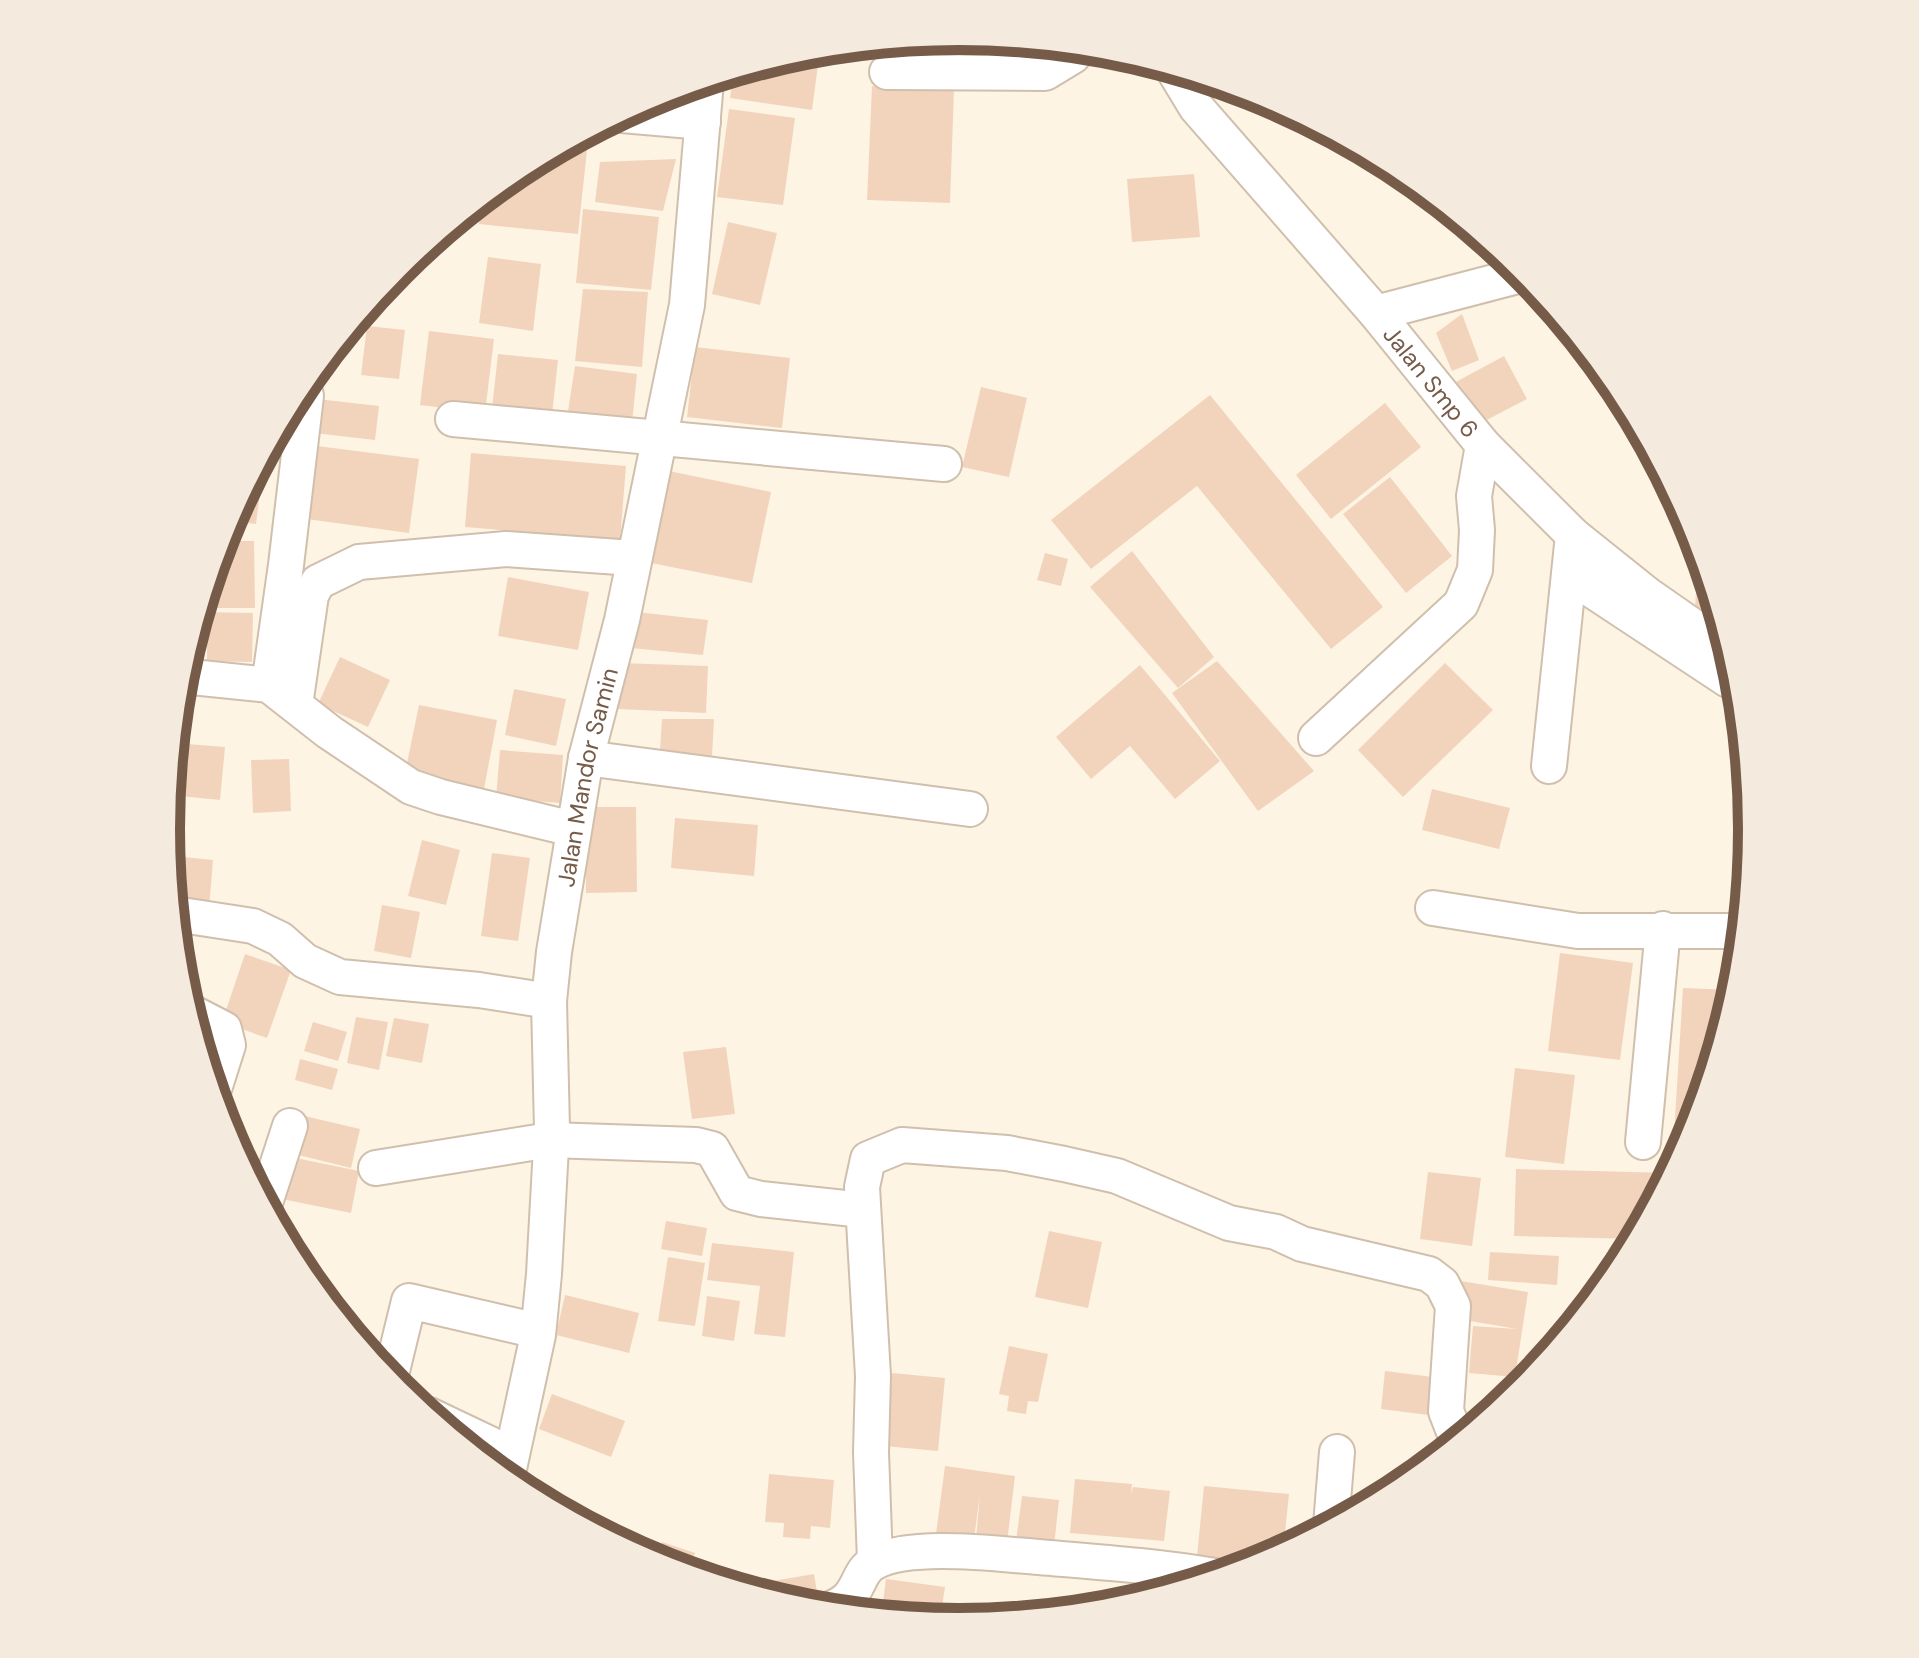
<svg xmlns="http://www.w3.org/2000/svg" width="1919" height="1658" font-family="'DM Sans',sans-serif">
	<rect width="100%" height="100%" fill="#fdf4e4"/>
	<g fill="#f2d4bc">
		<path d="M 820,50 L 812,110 L 730,98 L 734,73 L 805,51 Z"/>
		<path d="M 872,86 L 954,90 L 950,203 L 867,200 Z"/>
		<path d="M 729,109 L 795,118 L 783,205 L 717,197 Z"/>
		<path d="M 561,147 L 587,150 L 578,234 L 479,224 L 482,200 L 519,169 Z"/>
		<path d="M 676,159 L 663,211 L 595,202 L 600,162 Z"/>
		<path d="M 1194,174 L 1200,237 L 1132,242 L 1127,179 Z"/>
		<path d="M 583,209 L 659,217 L 651,290 L 576,283 Z"/>
		<path d="M 728,222 L 777,233 L 760,305 L 712,294 Z"/>
		<path d="M 488,257 L 541,264 L 533,331 L 479,323 Z"/>
		<path d="M 583,289 L 648,292 L 642,367 L 575,361 Z"/>
		<path d="M 1462,314 L 1479,360 L 1452,371 L 1436,333 Z"/>
		<path d="M 367,326 L 405,330 L 399,379 L 361,375 Z"/>
		<path d="M 429,331 L 494,339 L 485,413 L 420,405 Z"/>
		<path d="M 695,347 L 790,358 L 782,428 L 687,417 Z"/>
		<path d="M 498,354 L 558,360 L 551,424 L 491,418 Z"/>
		<path d="M 1504,356 L 1527,399 L 1477,425 L 1454,383 Z"/>
		<path d="M 575,366 L 637,374 L 631,432 L 566,424 Z"/>
		<path d="M 981,387 L 1027,398 L 1009,477 L 962,467 Z"/>
		<path d="M 1210,395 L 1383,607 L 1331,649 L 1197,486 L 1091,569 L 1051,520 Z"/>
		<path d="M 317,399 L 379,406 L 375,440 L 314,433 Z"/>
		<path d="M 1385,403 L 1421,447 L 1331,519 L 1296,475 Z"/>
		<path d="M 317,446 L 419,459 L 409,533 L 307,519 Z"/>
		<path d="M 471,453 L 626,466 L 620,540 L 465,527 Z"/>
		<path d="M 265,454 L 256,524 L 229,521 Z"/>
		<path d="M 664,470 L 771,492 L 752,583 L 646,562 Z"/>
		<path d="M 1390,477 L 1452,556 L 1406,593 L 1343,514 Z"/>
		<path d="M 222,541 L 254,541 L 255,608 L 212,608 L 211,578 Z"/>
		<path d="M 1132,551 L 1214,657 L 1178,688 L 1090,587 Z"/>
		<path d="M 1045,553 L 1068,559 L 1061,586 L 1037,580 Z"/>
		<path d="M 1698,559 L 1702,559 L 1717,609 L 1695,608 Z"/>
		<path d="M 508,577 L 589,592 L 578,650 L 498,636 Z"/>
		<path d="M 207,612 L 253,613 L 252,662 L 207,661 Z"/>
		<path d="M 636,612 L 708,620 L 703,655 L 631,648 Z"/>
		<path d="M 340,657 L 390,680 L 368,727 L 318,704 Z"/>
		<path d="M 1217,661 L 1314,771 L 1258,811 L 1172,693 Z"/>
		<path d="M 620,663 L 708,666 L 706,713 L 618,709 Z"/>
		<path d="M 1445,663 L 1493,710 L 1403,797 L 1358,750 Z"/>
		<path d="M 1140,665 L 1220,761 L 1175,799 L 1130,746 L 1091,779 L 1056,737 Z"/>
		<path d="M 514,689 L 566,699 L 556,746 L 505,735 Z"/>
		<path d="M 419,705 L 497,720 L 484,789 L 405,773 Z"/>
		<path d="M 662,719 L 714,719 L 712,756 L 660,751 Z"/>
		<path d="M 175,743 L 225,747 L 220,800 L 170,795 Z"/>
		<path d="M 500,750 L 563,755 L 560,803 L 496,798 Z"/>
		<path d="M 289,759 L 291,811 L 253,813 L 251,760 Z"/>
		<path d="M 1432,789 L 1510,808 L 1499,849 L 1422,830 Z"/>
		<path d="M 585,807 L 636,807 L 637,892 L 586,893 Z"/>
		<path d="M 675,818 L 758,825 L 754,876 L 671,868 Z"/>
		<path d="M 422,840 L 460,850 L 446,905 L 408,896 Z"/>
		<path d="M 492,853 L 530,858 L 518,941 L 481,936 Z"/>
		<path d="M 184,857 L 213,860 L 209,909 L 180,906 Z"/>
		<path d="M 169,859 L 181,859 L 178,902 L 174,902 Z"/>
		<path d="M 382,905 L 420,912 L 411,958 L 374,951 Z"/>
		<path d="M 1560,953 L 1633,963 L 1620,1060 L 1548,1051 Z"/>
		<path d="M 245,954 L 291,970 L 267,1038 L 222,1022 Z"/>
		<path d="M 1683,988 L 1735,990 L 1690,1136 L 1674,1135 Z"/>
		<path d="M 356,1017 L 388,1022 L 379,1070 L 347,1063 Z"/>
		<path d="M 394,1018 L 429,1024 L 422,1063 L 386,1056 Z"/>
		<path d="M 313,1022 L 347,1032 L 338,1061 L 304,1051 Z"/>
		<path d="M 726,1047 L 735,1114 L 692,1119 L 683,1052 Z"/>
		<path d="M 300,1059 L 338,1069 L 332,1090 L 295,1080 Z"/>
		<path d="M 1515,1068 L 1575,1075 L 1564,1164 L 1505,1157 Z"/>
		<path d="M 296,1114 L 360,1129 L 351,1168 L 286,1152 Z"/>
		<path d="M 286,1156 L 359,1171 L 351,1213 L 277,1198 Z"/>
		<path d="M 1516,1169 L 1671,1173 L 1635,1239 L 1514,1236 Z"/>
		<path d="M 1428,1172 L 1481,1178 L 1472,1246 L 1420,1239 Z"/>
		<path d="M 666,1221 L 707,1228 L 702,1256 L 661,1249 Z"/>
		<path d="M 1049,1231 L 1102,1242 L 1088,1308 L 1035,1297 Z"/>
		<path d="M 712,1243 L 794,1252 L 785,1337 L 754,1334 L 760,1286 L 707,1280 Z"/>
		<path d="M 1490,1252 L 1559,1256 L 1557,1285 L 1488,1280 Z"/>
		<path d="M 668,1257 L 705,1263 L 695,1326 L 658,1321 Z"/>
		<path d="M 1461,1281 L 1528,1292 L 1515,1377 L 1469,1373 L 1473,1326 L 1517,1329 L 1458,1319 Z"/>
		<path d="M 565,1295 L 639,1313 L 629,1353 L 556,1335 Z"/>
		<path d="M 707,1296 L 740,1301 L 734,1341 L 702,1336 Z"/>
		<path d="M 1009,1346 L 1048,1354 L 1038,1402 L 1028,1401 L 1026,1414 L 1007,1411 L 1009,1396 L 999,1394 Z"/>
		<path d="M 1385,1371 L 1433,1377 L 1428,1415 L 1381,1409 Z"/>
		<path d="M 892,1373 L 945,1378 L 938,1451 L 885,1446 Z"/>
		<path d="M 552,1394 L 625,1421 L 611,1457 L 539,1429 Z"/>
		<path d="M 945,1466 L 1015,1476 L 1007,1543 L 976,1539 L 980,1493 L 974,1539 L 936,1534 Z"/>
		<path d="M 769,1474 L 834,1480 L 830,1528 L 811,1526 L 810,1539 L 783,1537 L 784,1523 L 765,1522 Z"/>
		<path d="M 1075,1479 L 1132,1484 L 1131,1495 L 1133,1487 L 1170,1491 L 1164,1541 L 1070,1533 Z"/>
		<path d="M 1204,1486 L 1289,1494 L 1283,1551 L 1263,1562 L 1236,1570 L 1196,1566 Z"/>
		<path d="M 1022,1496 L 1059,1500 L 1054,1546 L 1016,1541 Z"/>
		<path d="M 662,1542 L 695,1553 L 688,1571 L 656,1561 Z"/>
		<path d="M 814,1574 L 819,1604 L 804,1607 L 769,1596 L 767,1582 Z"/>
		<path d="M 886,1579 L 945,1587 L 940,1619 L 882,1610 Z"/>
		<path d="M 1070,1598 L 1116,1606 L 1068,1611 Z"/>
		<path d="M 994,1605 L 1041,1613 L 1041,1614 L 992,1619 Z"/>
	</g>
	<g fill="none" stroke-linecap="round" stroke-linejoin="round">
		<g stroke="#d0bfad" stroke-width="38">
			<g id="street">
				<path id="s1" d="M 1173,69 L 1196,107 L 1376,313 L 1483,445 L 1573,535 L 1648,595 L 1730,652"/>
				<path d="M 887,72 L 1045,73 L 1073,56 L 1079,48"/>
				<path d="M 622,115 L 703,122"/>
				<path d="M 1376,313 L 1525,274"/>
				<path d="M 453,419 L 944,464"/>
				<path d="M 1569,575 L 1728,680"/>
				<path d="M 182,676 L 269,685 L 329,732 L 411,787 L 441,797 L 573,829"/>
				<path d="M 269,685 L 286,565 L 306,396 L 303,385"/>
				<path d="M 295,705 L 311,595 L 318,582 L 359,562 L 506,549 L 633,558"/>
				<path d="M 1316,738 L 1461,604 L 1475,570 L 1477,530 L 1474,496 L 1483,445"/>
				<path d="M 586,758 L 970,809"/>
				<path d="M 1549,766 L 1573,535"/>
				<path d="M 1433,908 L 1578,931 L 1742,931"/>
				<path d="M 175,914 L 253,926 L 280,939 L 305,961 L 340,977 L 479,990 L 549,1001"/>
				<path d="M 191,1012 L 224,1029 L 228,1045 L 214,1089"/>
				<path d="M 1643,1142 L 1663,929"/>
				<path d="M 376,1168 L 550,1140 L 696,1145 L 712,1149 L 737,1193 L 761,1199 L 863,1210"/>
				<path d="M 265,1203 L 290,1126"/>
				<path d="M 390,1379 L 409,1301 L 538,1331"/>
				<path d="M 429,1415 L 511,1454"/>
				<path id="s2" d="M 507,1478 L 538,1335 L 544,1274 L 552,1129 L 549,1001 L 554,952 L 586,758 L 622,620 L 687,305 L 706,81"/>
				<path d="M 1331,1525 L 1337,1452"/>
				<path d="M 875,1562 L 871,1452 L 873,1376 L 862,1187 L 868,1159 L 902,1145 L 1007,1153 L 1064,1164 L 1117,1176 L 1229,1223 L 1276,1232 L 1302,1244 L 1429,1274 L 1442,1284 L 1453,1306 L 1446,1411 L 1453,1429 L 1466,1434"/>
				<path d="M 830,1609 C 863,1597 854,1573 875,1562 C 912,1543 996,1554 1039,1557 C 1098,1562 1157,1566 1215,1576"/>
			</g>
		</g>
		<use href="#street" stroke="#fff" stroke-width="34"/>
	</g>
	<g text-anchor="middle" dominant-baseline="central" stroke-width="6" stroke-linejoin="round" paint-order="stroke">
		<g font-size="24" fill="#765b49" stroke="#fff8eb">
			<text stroke="none"><textPath href="#s1" startOffset="406">Jalan Smp 6</textPath></text>
			<text stroke="none"><textPath href="#s2" startOffset="708">Jalan Mandor Samin</textPath></text>
		</g>
	</g>
	<path d="M0 0H1919V1658H0ZM180 829a779 779 0 1 1 1558 0a779 779 0 1 1-1558 0Z" fill="#f4ebde" fill-rule="evenodd"/>
	<path fill="none" stroke="#765b49" stroke-width="10" d="M180 829a779 779 0 1 1 1558 0a779 779 0 1 1-1558 0Z"/>
</svg>
